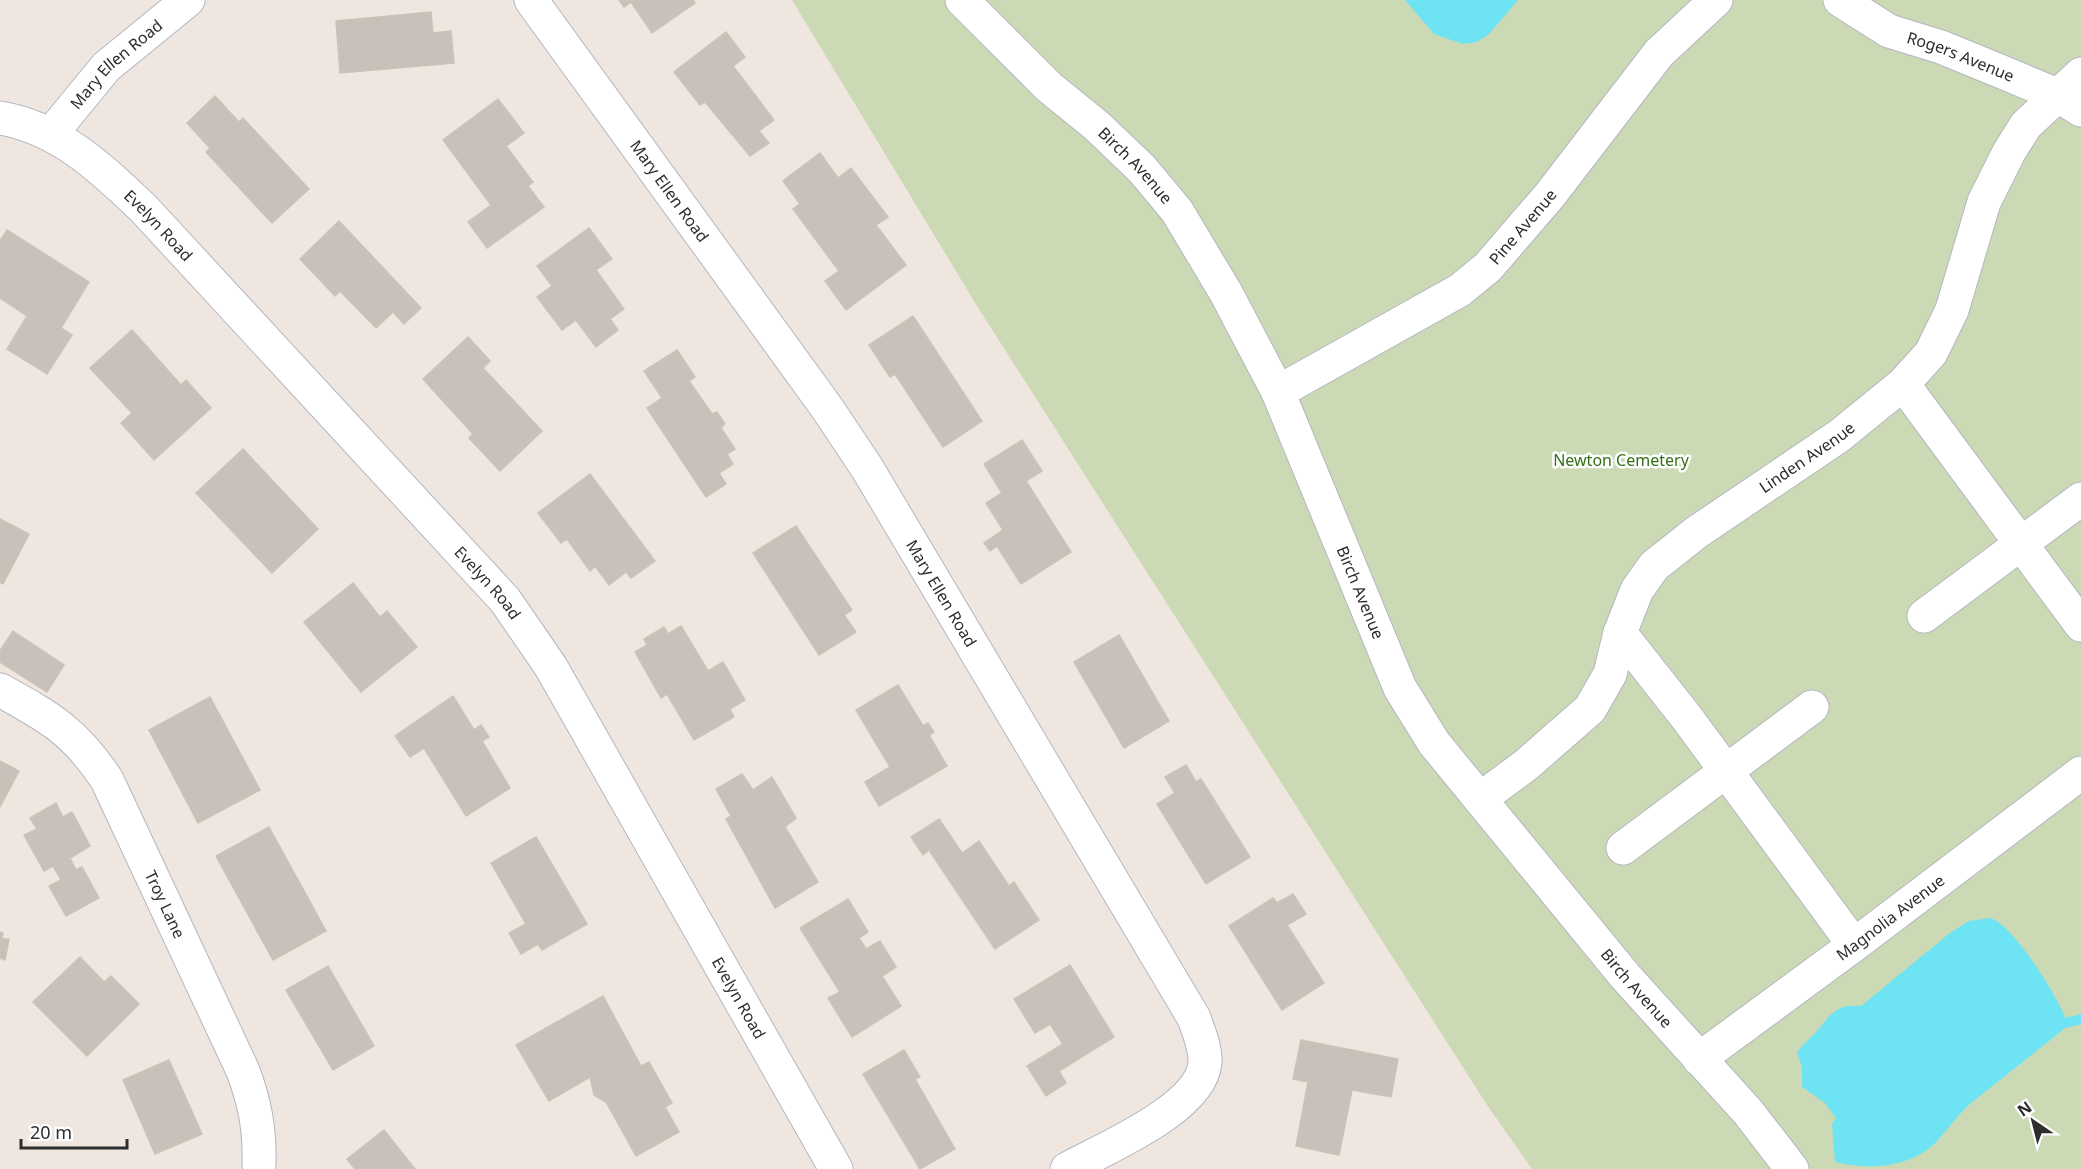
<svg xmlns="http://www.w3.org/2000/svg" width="2081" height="1169" font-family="'Noto Sans',sans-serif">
	<rect width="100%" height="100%" fill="#efe6df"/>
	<path fill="#ccd9b5" d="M 792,0 L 2081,0 L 2081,1169 L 1532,1169 L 1487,1105 L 977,306 Z"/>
	<g fill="#6ee3f4">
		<path d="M 1405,0 L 1518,0 L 1489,34 L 1477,42 L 1463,44 L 1434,34 Z"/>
		<path d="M 1991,918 C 2015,928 2053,990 2064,1015 C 2066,1019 2065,1025 2064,1029 C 2033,1054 2002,1078 1971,1103 C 1956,1116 1940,1141 1927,1150 C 1900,1169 1865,1169 1835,1162 L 1832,1124 L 1836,1118 L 1825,1103 L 1802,1087 L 1802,1066 L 1797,1053 C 1802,1044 1810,1039 1817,1031 C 1832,1014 1835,1004 1861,1006 L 1950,933 L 1969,921 Z"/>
	</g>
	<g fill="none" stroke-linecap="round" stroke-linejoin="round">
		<path stroke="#6ee3f4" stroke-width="10" d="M 2065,1023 L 2081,1019"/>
	</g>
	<g fill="#c8c1ba" stroke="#cbc2b8" stroke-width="1.5">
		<path d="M 619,0 L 693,0 L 695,3 L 652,33 L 631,2 L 624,7 Z"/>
		<path d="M 431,12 L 433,33 L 451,31 L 454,63 L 340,73 L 336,21 Z"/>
		<path d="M 726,32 L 745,57 L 733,66 L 774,120 L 759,131 L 769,143 L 750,156 L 705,102 L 700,105 L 674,72 Z"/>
		<path d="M 215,96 L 239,122 L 243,118 L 309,189 L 272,223 L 206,152 L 210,148 L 187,123 Z"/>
		<path d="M 498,99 L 524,133 L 506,146 L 533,182 L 528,186 L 544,207 L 487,248 L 468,222 L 491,205 L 443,140 Z"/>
		<path d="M 820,153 L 838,178 L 851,168 L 888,217 L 876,225 L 906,265 L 846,310 L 825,281 L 839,271 L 793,209 L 800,204 L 783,181 Z"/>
		<path d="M 339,221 L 421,308 L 404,324 L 393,312 L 376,328 L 340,291 L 335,296 L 300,259 Z"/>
		<path d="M 589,228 L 612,259 L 596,270 L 624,309 L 610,319 L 618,330 L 596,347 L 576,320 L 562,330 L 537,297 L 552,286 L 537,266 Z"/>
		<path d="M 7,230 L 89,282 L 61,328 L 72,335 L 47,374 L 7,349 L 27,316 L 0,298 L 0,241 Z"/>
		<path d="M 913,316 L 982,421 L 943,447 L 895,374 L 890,377 L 869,345 Z"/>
		<path d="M 132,330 L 181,385 L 186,380 L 211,408 L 154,460 L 121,423 L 132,413 L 90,368 Z"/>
		<path d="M 468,337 L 490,361 L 483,368 L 542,431 L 500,471 L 469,438 L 473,434 L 423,379 Z"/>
		<path d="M 677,350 L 695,377 L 689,381 L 712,414 L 717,412 L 725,424 L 721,428 L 735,449 L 727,454 L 733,464 L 719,473 L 726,484 L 706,497 L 647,408 L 662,398 L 644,371 Z"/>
		<path d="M 1022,440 L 1042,471 L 1026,481 L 1071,552 L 1021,584 L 997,546 L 990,551 L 984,543 L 1003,530 L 986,503 L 1002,493 L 984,464 Z"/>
		<path d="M 243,449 L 318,529 L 272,573 L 196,493 Z"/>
		<path d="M 590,474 L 655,561 L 631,578 L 626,572 L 609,585 L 595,566 L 590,571 L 567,539 L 561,543 L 538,513 Z"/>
		<path d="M 0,519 L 29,534 L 3,584 L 0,582 Z"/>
		<path d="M 796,526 L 852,610 L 844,615 L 856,632 L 819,655 L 753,553 Z"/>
		<path d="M 353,583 L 380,617 L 387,611 L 417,647 L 361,692 L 304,622 Z"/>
		<path d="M 681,626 L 708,671 L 723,662 L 745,700 L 730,709 L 734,717 L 694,740 L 667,694 L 661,698 L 635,652 L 647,645 L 644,639 L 664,627 L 668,634 Z"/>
		<path d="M 13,631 L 64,665 L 47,692 L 0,662 L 0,651 Z"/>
		<path d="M 1119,635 L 1169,721 L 1124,748 L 1074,662 Z"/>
		<path d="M 898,685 L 923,726 L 928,723 L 934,732 L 929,735 L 947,766 L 879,806 L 865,782 L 890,767 L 856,710 Z"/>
		<path d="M 453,696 L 474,730 L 481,725 L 489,737 L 482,741 L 510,788 L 466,816 L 424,748 L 410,757 L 395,736 Z"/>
		<path d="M 210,697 L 260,790 L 198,823 L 149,730 Z"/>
		<path d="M 0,761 L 19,771 L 0,807 Z"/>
		<path d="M 1186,765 L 1196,782 L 1201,779 L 1250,857 L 1206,884 L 1157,804 L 1175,793 L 1165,777 Z"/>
		<path d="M 742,774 L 753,790 L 772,777 L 796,818 L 785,827 L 818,882 L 775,908 L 726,819 L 731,816 L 716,789 Z"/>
		<path d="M 56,803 L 63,817 L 72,812 L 90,846 L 70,858 L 76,870 L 82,867 L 99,898 L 66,916 L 49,886 L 61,880 L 53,866 L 44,871 L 24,835 L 37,829 L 30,818 Z"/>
		<path d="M 939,819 L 962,853 L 979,841 L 1009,886 L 1014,882 L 1039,920 L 995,949 L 929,850 L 923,855 L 911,837 Z"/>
		<path d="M 269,827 L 326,931 L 273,960 L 216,856 Z"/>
		<path d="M 536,837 L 587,924 L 542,950 L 538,944 L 521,954 L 509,933 L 526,924 L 491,863 Z"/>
		<path d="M 1293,894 L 1306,914 L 1287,925 L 1324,983 L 1282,1010 L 1229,926 L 1273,898 L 1277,903 Z"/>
		<path d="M 848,899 L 868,932 L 859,938 L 866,949 L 880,941 L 896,967 L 882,976 L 901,1006 L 852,1037 L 828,998 L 840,992 L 800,928 Z"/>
		<path d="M 0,932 L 3,933 L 2,939 L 9,939 L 5,960 L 0,958 Z"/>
		<path d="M 80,957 L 104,982 L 111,976 L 139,1004 L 87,1056 L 33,1002 Z"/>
		<path d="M 1070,965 L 1114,1037 L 1059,1071 L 1066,1083 L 1046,1096 L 1027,1066 L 1063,1044 L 1050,1024 L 1035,1033 L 1014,999 Z"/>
		<path d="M 328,966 L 374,1046 L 333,1070 L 286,990 Z"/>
		<path d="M 603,996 L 641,1066 L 649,1062 L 672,1103 L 665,1107 L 679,1132 L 636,1156 L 606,1102 L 594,1095 L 590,1077 L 549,1101 L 516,1045 Z"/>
		<path d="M 1301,1040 L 1398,1059 L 1391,1097 L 1352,1090 L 1339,1155 L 1296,1146 L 1308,1082 L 1293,1079 Z"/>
		<path d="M 904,1050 L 920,1077 L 915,1079 L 955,1149 L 920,1169 L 863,1074 Z"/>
		<path d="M 169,1060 L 202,1134 L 155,1154 L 123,1080 Z"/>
		<path d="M 384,1130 L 415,1169 L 355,1169 L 347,1159 Z"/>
	</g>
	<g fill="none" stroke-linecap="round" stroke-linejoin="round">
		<g stroke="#b3b7c1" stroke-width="35">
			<g id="minor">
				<path id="s1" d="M 531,0 L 827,408 L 867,468 L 1194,1018 C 1199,1033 1206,1048 1205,1063 C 1201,1109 1103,1149 1067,1169"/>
				<path id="s2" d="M 962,0 L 1049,87 L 1097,126 L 1142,169 L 1177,211 L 1226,293 L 1278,392 L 1400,688 L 1434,743 L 1625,976 L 1748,1112 L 1792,1169"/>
				<path id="s3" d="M 1840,0 L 1889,31 L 1941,47 L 2002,72 L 2057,95 L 2081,110"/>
				<path id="s4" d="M 0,118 C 60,128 102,169 144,209 L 505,600 L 551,667 L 836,1169"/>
				<path id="s5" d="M 51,134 L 106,67 L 188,0"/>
				<path d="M 1903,384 L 2081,625"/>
				<path id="s6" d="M 1278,392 L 1460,290 L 1488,267 L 1550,195 L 1659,53 L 1716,0"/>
				<path d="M 1924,616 L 2081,499"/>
				<path d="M 1620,633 L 1687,718 L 1854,945"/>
				<path id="s7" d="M 0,690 C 49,717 75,731 107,780 L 243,1071 C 255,1103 260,1130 259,1164"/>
				<path id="s8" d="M 1480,799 L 1526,765 L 1590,709 L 1610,674 L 1620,633 L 1637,590 L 1654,566 L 1697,532 L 1839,436 L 1903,384 L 1931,353 L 1952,310 L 1984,202 L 2009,152 L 2026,125 L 2081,74"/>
				<path d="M 1623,848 L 1812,707"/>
				<path id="s9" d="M 1699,1059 L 1854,945 L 2081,773"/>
			</g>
		</g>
		<use href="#minor" stroke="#fff" stroke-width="33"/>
	</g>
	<g text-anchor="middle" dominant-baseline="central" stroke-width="5" stroke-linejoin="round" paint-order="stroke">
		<g font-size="16" fill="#2d2d2d" stroke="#fff">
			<text stroke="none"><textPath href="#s3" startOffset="134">Rogers Avenue</textPath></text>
			<text stroke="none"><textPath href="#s5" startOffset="96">Mary Ellen Road</textPath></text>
			<text stroke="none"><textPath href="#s2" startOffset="240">Birch Avenue</textPath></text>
			<text stroke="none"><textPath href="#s1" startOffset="236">Mary Ellen Road</textPath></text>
			<text stroke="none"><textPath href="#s4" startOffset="195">Evelyn Road</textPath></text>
			<text stroke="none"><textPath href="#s6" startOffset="298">Pine Avenue</textPath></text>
			<text stroke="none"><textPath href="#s8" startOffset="488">Linden Avenue</textPath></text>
			<text stroke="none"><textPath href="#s4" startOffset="681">Evelyn Road</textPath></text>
			<text stroke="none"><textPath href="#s1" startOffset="722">Mary Ellen Road</textPath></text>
			<text stroke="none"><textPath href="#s2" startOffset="726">Birch Avenue</textPath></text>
			<text stroke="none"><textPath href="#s7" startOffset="279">Troy Lane</textPath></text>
			<text stroke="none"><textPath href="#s9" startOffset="238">Magnolia Avenue</textPath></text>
			<text stroke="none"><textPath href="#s2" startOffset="1212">Birch Avenue</textPath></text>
			<text stroke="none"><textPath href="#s4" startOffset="1167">Evelyn Road</textPath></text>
		</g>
		<g font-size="16" fill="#356f18" stroke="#fff">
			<text x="1621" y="460">Newton Cemetery</text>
		</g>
	</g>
	<g transform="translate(2033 1121) rotate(325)" stroke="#ffffff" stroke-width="4.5" paint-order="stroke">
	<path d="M0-4.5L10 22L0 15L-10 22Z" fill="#2d2d2d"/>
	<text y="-9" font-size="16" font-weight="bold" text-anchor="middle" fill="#2d2d2d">N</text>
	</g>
	<path d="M21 1139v9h106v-9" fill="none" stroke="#2d2d2d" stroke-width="3"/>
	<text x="30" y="1139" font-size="18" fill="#2d2d2d" stroke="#ffffff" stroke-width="4.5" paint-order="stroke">20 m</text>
</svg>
